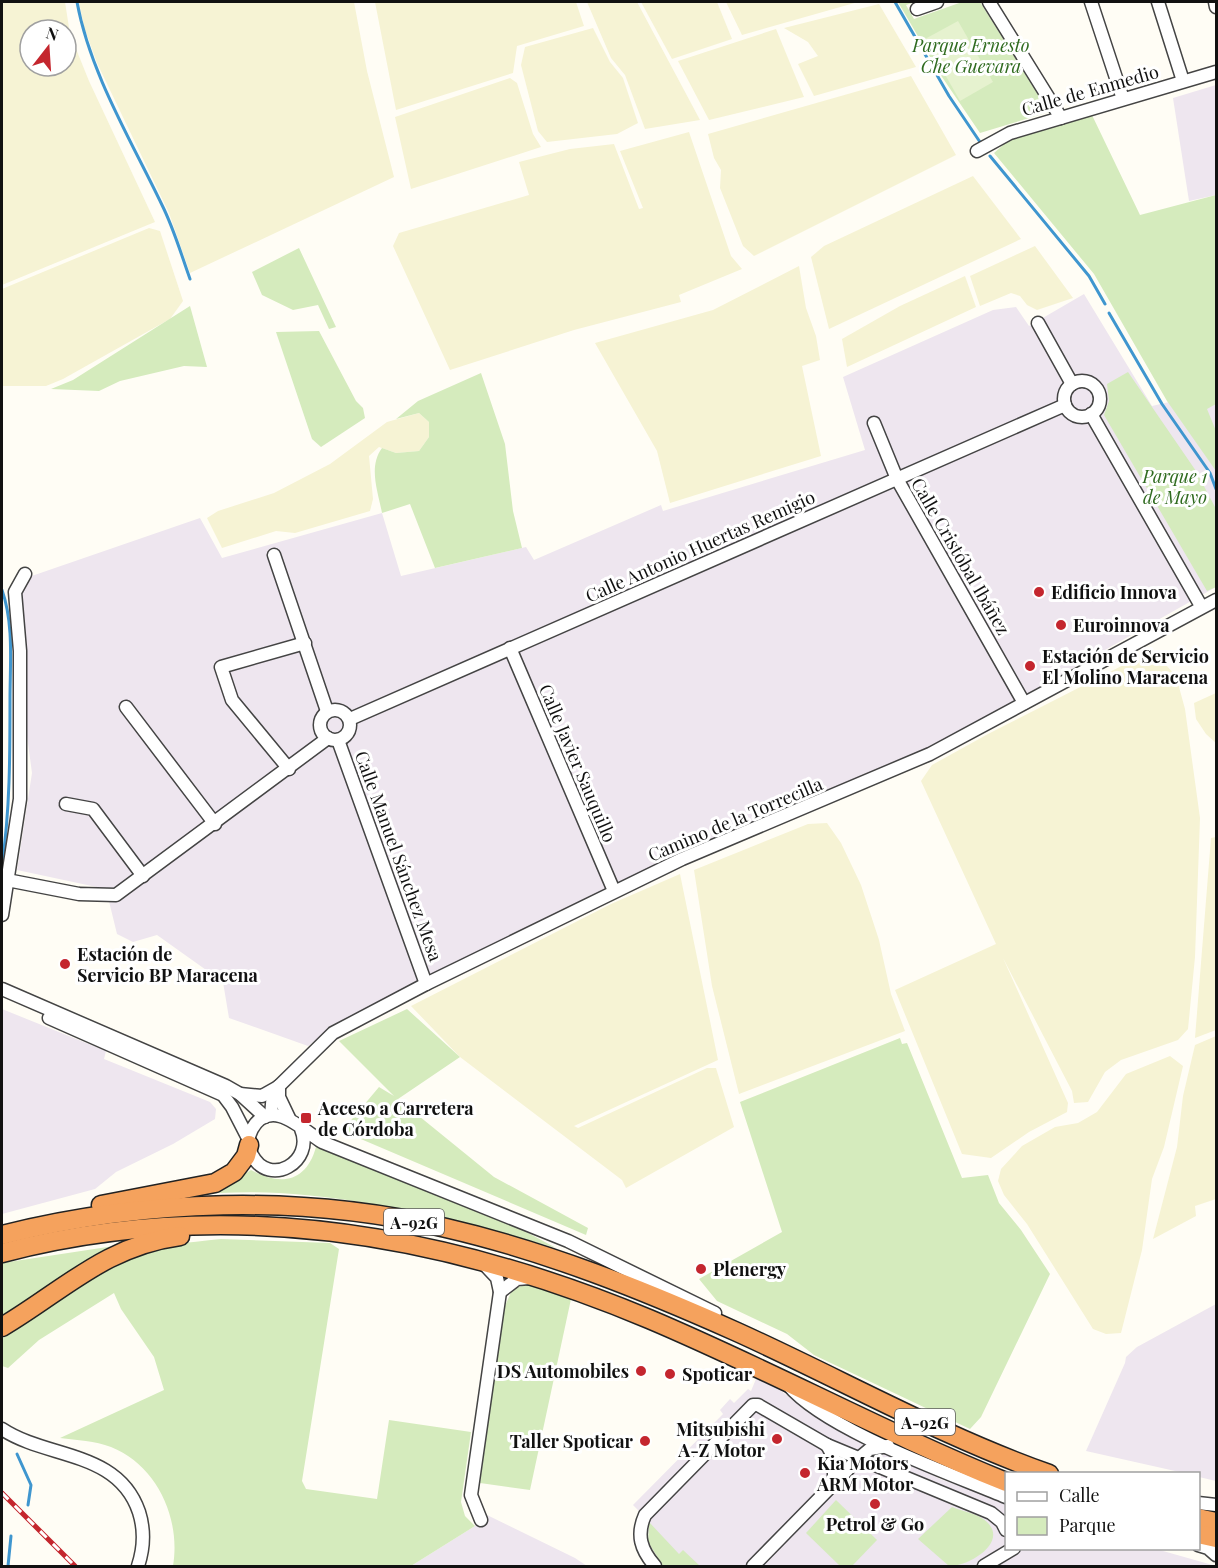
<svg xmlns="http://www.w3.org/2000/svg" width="1218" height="1568" font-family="'Playfair Display',serif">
	<rect width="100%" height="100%" fill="#fffdf5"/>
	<g fill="#eee6ef">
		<path d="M 1216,85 L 1216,195 L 1189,201 L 1173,98 Z"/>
		<path d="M 1084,294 L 1152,406 L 1216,391 L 1216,587 L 927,751 L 754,821 L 680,855 L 330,1029 L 308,1046 L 229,1018 L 223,982 L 157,935 L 133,942 L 117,934 L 106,889 L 17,870 L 32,773 L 16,654 L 23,579 L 200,518 L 222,558 L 382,513 L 401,576 L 526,547 L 534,560 L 661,505 L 663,511 L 865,450 L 843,377 L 993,310 L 1016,307 L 1029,326 Z"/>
		<path d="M 2,1009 L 106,1051 L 104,1059 L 210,1102 L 216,1109 L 215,1119 L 173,1144 L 116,1172 L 95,1189 L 2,1214 Z"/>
		<path d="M 1216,1304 L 1216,1481 L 1199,1477 L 1198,1474 L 1184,1473 L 1086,1451 L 1125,1363 L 1126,1357 L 1137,1347 Z"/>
		<path d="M 756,1379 L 776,1387 L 801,1406 L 940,1479 L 1006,1502 L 1006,1548 L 1156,1549 L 1216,1566 L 645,1566 L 633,1541 L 633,1530 L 639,1511 L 633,1505 L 723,1414 L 720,1410 L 730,1399 L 734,1403 L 748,1389 L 751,1391 Z"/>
		<path d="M 487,1515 L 575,1558 L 587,1566 L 411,1566 L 475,1526 Z"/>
	</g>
	<g fill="#f6f3d4" fill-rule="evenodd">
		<path d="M 2,2 L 65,2 L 70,34 L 89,81 L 155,222 L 2,285 ZM 30,30 L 66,30 L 66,66 L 30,66 Z"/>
		<path d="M 79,2 L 354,2 L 367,71 L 394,177 L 190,273 L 169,213 L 97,63 L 84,27 Z"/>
		<path d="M 375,2 L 576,2 L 584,26 L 517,46 L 513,73 L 396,110 Z"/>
		<path d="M 587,2 L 637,2 L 700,120 L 645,129 L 625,75 L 611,58 Z"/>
		<path d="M 641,2 L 717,2 L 732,39 L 672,59 Z"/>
		<path d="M 726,2 L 858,2 L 742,35 Z"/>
		<path d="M 879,4 L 916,67 L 814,96 L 798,64 L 818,56 L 808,42 L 784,28 Z"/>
		<path d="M 593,28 L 610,62 L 623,78 L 638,123 L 617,134 L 547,142 L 538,131 L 521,65 L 525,47 Z"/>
		<path d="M 776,29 L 804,97 L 709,120 L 678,61 Z"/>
		<path d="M 911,76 L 956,155 L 754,256 L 743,246 L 720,188 L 721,170 L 714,158 L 708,134 Z"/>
		<path d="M 510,78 L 517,83 L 533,134 L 541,147 L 411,189 L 395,117 Z"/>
		<path d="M 689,132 L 731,256 L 742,269 L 679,295 L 681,302 L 574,330 L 450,370 L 393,246 L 399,233 L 529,195 L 519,162 L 570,149 L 614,144 L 639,209 L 643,208 L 620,151 Z"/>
		<path d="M 973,176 L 1021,239 L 829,329 L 811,257 L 824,246 Z"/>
		<path d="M 149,228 L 160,231 L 183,301 L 170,319 L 63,379 L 46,386 L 2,386 L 2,289 Z"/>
		<path d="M 1035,246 L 1073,298 L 1037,310 L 1027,305 L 1020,296 L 1011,293 L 980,306 L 970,276 Z"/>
		<path d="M 799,266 L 806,308 L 816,336 L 820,360 L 802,366 L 821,456 L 670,503 L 657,451 L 595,343 L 713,310 Z"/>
		<path d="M 965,276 L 976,307 L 847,367 L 842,339 L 900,306 Z"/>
		<path d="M 419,413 L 429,422 L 429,437 L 419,451 L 396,453 L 379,447 L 369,456 L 373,499 L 370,511 L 295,533 L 276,531 L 222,548 L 207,518 L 218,511 L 274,493 L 330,464 L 387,422 Z"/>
		<path d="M 1149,652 L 1155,653 L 1176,676 L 1185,709 L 1200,818 L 1195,957 L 1188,1029 L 1178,1040 L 1121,1060 L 1105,1072 L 1088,1102 L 1074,1103 L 1072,1091 L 1003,958 L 1068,1103 L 1067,1112 L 1029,1132 L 991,1158 L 962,1154 L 895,990 L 996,944 L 921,781 L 932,765 L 988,734 Z"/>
		<path d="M 1216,693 L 1216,743 L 1206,734 L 1196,719 L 1194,703 Z"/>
		<path d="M 827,823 L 841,843 L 861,885 L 879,940 L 891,994 L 905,1031 L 739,1094 L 712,986 L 694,870 L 808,824 Z"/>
		<path d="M 1216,837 L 1216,1030 L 1195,1038 L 1211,838 Z"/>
		<path d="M 680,874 L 718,1060 L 574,1126 L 578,1128 L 707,1068 L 716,1068 L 734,1127 L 626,1188 L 622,1180 L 460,1057 L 411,1006 L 611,904 Z"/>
		<path d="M 1216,1036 L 1216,1199 L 1195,1206 L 1196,1216 L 1153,1239 L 1177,1147 L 1183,1096 L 1195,1045 Z"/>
		<path d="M 1170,1056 L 1183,1066 L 1164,1147 L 1152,1179 L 1142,1250 L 1121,1333 L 1106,1334 L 1093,1329 L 1027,1224 L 1004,1195 L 998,1181 L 1001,1169 L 1022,1146 L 1055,1127 L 1078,1123 L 1097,1112 L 1126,1074 Z"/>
	</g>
	<g fill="#d5ebbd">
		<path d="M 898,2 L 915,2 L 906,5 L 914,19 L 962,2 L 980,2 L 1049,112 L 980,133 L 940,74 Z"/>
		<path d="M 1091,113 L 1140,215 L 1216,195 L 1216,404 L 1207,409 L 1216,431 L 1216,471 L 1167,401 L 1094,274 L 994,153 L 1011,138 Z"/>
		<path d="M 299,248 L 336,327 L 329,329 L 318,305 L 293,310 L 262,295 L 252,272 Z"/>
		<path d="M 190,306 L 207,367 L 184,366 L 120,381 L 99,391 L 51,389 L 73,380 Z"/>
		<path d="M 319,331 L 356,401 L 363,408 L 365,418 L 321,447 L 312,439 L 276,332 Z"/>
		<path d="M 1128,372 L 1196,471 L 1216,509 L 1216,587 L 1207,591 L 1104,415 L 1109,401 L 1107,384 Z"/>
		<path d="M 481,373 L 505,444 L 513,511 L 522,548 L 435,568 L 410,504 L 382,513 C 378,491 368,467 382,448 L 396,453 L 419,451 L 429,437 L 429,422 L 419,413 L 396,419 L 418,401 Z"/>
		<path d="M 407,1009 L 460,1057 L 398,1099 L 494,1177 L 588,1228 L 586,1235 L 342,1131 L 379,1087 L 394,1096 L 339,1041 Z"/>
		<path d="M 900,1038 L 902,1044 L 907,1043 L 962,1178 L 988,1175 L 999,1203 L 1021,1230 L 1050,1274 L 981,1417 L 970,1429 L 814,1355 L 787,1334 L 717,1301 L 699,1279 L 782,1232 L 740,1102 Z"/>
		<path d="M 316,1147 L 519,1228 L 556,1248 C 469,1223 370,1198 279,1193 C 249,1191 218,1193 188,1194 L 232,1182 L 251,1170 C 280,1186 306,1183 316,1147 Z"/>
		<path d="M 221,1239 L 330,1243 L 339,1249 L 302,1481 L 306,1489 L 377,1499 L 389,1420 L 471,1432 L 461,1502 L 465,1516 L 475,1526 L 411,1566 L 173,1566 C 181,1519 157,1465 111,1447 C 95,1441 77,1440 60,1438 L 164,1390 L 154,1357 L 121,1309 L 114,1293 L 39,1340 L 8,1368 L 2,1366 L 2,1339 C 49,1303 112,1258 171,1245 C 187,1242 205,1241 221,1239 Z"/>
		<path d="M 114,1246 L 2,1315 L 2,1263 Z"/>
		<path d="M 531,1284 L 571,1299 L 530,1490 L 480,1483 L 504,1308 L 513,1288 Z"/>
		<path d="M 836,1500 L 877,1540 L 852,1566 L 840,1566 L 806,1533 Z"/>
		<path d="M 952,1507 C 962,1511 979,1514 987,1522 C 1009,1543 967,1567 949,1566 L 918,1539 Z"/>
		<path d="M 649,1522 L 679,1554 L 683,1550 L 700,1566 L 663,1566 L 648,1542 Z"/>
	</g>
	<path fill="#e6f2cf" d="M 958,21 L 993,82 L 960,101 L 925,39 Z"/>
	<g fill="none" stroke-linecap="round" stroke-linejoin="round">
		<g stroke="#3f96cf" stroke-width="3">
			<path d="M 77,2 C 90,73 131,140 162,205 C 174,229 181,254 190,279"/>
			<path d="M 895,2 L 949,96 L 982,145"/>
			<path d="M 990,156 L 1089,276 L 1105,304"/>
			<path d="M 1109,313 L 1162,404 L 1210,473 L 1216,489"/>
			<path d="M 2,590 C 14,624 10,664 10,699 C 10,755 10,810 2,865"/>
			<path d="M 17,1454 L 31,1485 L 28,1505"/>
			<path d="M 8,1566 L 11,1536"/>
		</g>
		<g stroke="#444" stroke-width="15">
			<g id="minor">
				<path d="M 989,2 L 1061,118"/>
				<path d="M 1091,2 L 1123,99"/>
				<path d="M 1158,2 L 1183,81"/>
				<path d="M 1215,2 L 1216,7"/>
				<path d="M 917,9 L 937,2"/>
				<path d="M 977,151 L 1010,133 L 1216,72"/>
				<path d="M 1038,323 L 1072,384"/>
				<circle cx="1082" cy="399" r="18"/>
				<path d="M 1091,414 L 1201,606"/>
				<path d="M 874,423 L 897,479 L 1024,703"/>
				<path d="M 274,555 L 327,711"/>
				<path d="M 510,648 L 614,891"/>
				<path d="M 126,707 L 215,824"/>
				<circle cx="335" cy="725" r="15"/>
				<path d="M 350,719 L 1065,405"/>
				<path d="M 338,740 L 426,984"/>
				<path d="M 289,769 L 232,700 L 221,667 L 305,643"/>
				<path d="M 66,804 L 93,809 L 143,876"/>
				<path d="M 7,880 L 79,894 L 116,895 L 328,738"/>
				<path d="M 2,915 L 20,799 L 20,651 L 15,592 L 25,574"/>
				<path d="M 2,989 L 226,1086 L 240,1094 L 265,1117"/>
				<path d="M 49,1018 L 223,1095 L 232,1107 L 249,1140"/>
				<path d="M 279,1086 L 279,1097 L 289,1118"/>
				<path d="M 240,1094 L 262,1096 L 278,1087"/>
				<path d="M 271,1115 L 273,1093 L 279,1086 L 333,1033 L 426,984 L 682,859 L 930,754 L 1216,600"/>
				<path d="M 301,1129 C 315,1162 269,1188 252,1155 C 247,1147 248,1136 252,1129 C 271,1096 303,1130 322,1142 L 568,1241 L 715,1313"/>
				<path d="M 500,1292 L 517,1279 L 530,1278"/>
				<path d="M 788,1385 C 826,1430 949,1473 1006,1497"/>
				<path d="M 2,1429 C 47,1459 118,1450 139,1512 C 145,1531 144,1548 138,1566"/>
				<path d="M 827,1445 L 834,1458 L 834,1482"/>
				<path d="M 1198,1503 L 1216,1505"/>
				<path d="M 481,1520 L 471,1495 L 500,1292 L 497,1278 L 483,1263"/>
				<path d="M 1198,1545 L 1208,1548 L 1216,1555"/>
				<path d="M 655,1566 C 641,1550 636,1535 645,1515 L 753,1405 L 758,1405 L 827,1445 L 991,1513 L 1002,1522 L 1006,1530"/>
				<path d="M 753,1566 L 858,1459 L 870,1449 L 888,1446"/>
				<path d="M 984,1566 L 1014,1548"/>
			</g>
		</g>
		<g stroke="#222" stroke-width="21">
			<g id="highway">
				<path d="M 101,1205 L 215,1183 L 234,1172 L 246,1156 L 249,1145"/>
				<path d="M 2,1235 C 145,1199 301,1194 446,1228 C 546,1251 643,1290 737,1332 C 841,1379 941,1436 1049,1474"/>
				<path d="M 2,1253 C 223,1195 441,1232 649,1319 C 770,1370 885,1433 1006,1482"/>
				<path d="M 2,1327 C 63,1291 105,1246 180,1236"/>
				<path d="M 1198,1518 L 1216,1522"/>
				<path d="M 1198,1534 L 1216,1538"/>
			</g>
		</g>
		<use href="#minor" stroke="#fff" stroke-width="12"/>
		<use href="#highway" stroke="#f5a25d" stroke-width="18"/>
		<g stroke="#c4262e" stroke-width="5">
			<path id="rail" d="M 2,1493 L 75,1566"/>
		</g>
		<use href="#rail" stroke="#fff" stroke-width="3" stroke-dasharray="9" stroke-linecap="butt"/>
	</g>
	<g fill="#c4262e" stroke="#fff" stroke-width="2">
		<circle cx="1039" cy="592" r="6"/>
		<circle cx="1061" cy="625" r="6"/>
		<circle cx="1030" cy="666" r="6"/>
		<circle cx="65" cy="964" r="6"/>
		<rect x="300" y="1112" width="12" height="12" rx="3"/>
		<circle cx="701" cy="1269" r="6"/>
		<circle cx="641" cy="1371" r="6"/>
		<circle cx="670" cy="1374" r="6"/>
		<circle cx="777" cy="1439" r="6"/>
		<circle cx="645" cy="1441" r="6"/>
		<circle cx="805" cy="1473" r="6"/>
		<circle cx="875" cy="1504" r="6"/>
	</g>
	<g text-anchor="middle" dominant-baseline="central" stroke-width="6" stroke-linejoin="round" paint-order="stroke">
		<g fill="#fff" stroke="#585858" stroke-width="1.5">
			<rect x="384" y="1209" width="60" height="26" rx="4.5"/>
			<rect x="895" y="1409" width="60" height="26" rx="4.5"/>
		</g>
		<g font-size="16" font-weight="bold" fill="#111">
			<text x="414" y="1222">A-92G</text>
			<text x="925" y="1422">A-92G</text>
		</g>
		<g font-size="18" font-style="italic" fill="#2f6b1f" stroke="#fff">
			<text x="971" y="45">Parque Ernesto<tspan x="971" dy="21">Che Guevara</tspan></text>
			<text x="1175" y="476">Parque 1<tspan x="1175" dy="21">de Mayo</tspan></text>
		</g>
		<g font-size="18" fill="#111" stroke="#fff">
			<text transform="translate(1090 90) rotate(-16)">Calle de Enmedio</text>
			<text transform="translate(700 546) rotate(-24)">Calle Antonio Huertas Remigio</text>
			<text transform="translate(961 556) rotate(60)">Calle Cristóbal Ibáñez</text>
			<text transform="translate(578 763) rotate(67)">Calle Javier Sauquillo</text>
			<text transform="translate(735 819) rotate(-23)">Camino de la Torrecilla</text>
			<text transform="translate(399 856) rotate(70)">Calle Manuel Sánchez Mesa</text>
		</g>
		<g font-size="18" font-weight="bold" fill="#111" stroke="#fff" text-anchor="start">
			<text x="1051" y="592">Edificio Innova</text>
			<text x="1073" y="625">Euroinnova</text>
			<text x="1042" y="656">Estación de Servicio<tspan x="1042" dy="21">El Molino Maracena</tspan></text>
			<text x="77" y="954">Estación de<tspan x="77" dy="21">Servicio BP Maracena</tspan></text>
			<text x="318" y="1108">Acceso a Carretera<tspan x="318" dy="21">de Córdoba</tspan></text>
			<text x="713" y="1269">Plenergy</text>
			<text x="629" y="1371" text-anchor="end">DS Automobiles</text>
			<text x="682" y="1374">Spoticar</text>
			<text x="765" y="1429" text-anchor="end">Mitsubishi<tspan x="765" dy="21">A-Z Motor</tspan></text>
			<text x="633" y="1441" text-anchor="end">Taller Spoticar</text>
			<text x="817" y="1463">Kia Motors<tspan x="817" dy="21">ARM Motor</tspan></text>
			<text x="875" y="1524" text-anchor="middle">Petrol &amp; Go</text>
		</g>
	</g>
	<rect width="1218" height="1568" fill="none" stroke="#111111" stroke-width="6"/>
	<rect x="1005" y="1472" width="195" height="78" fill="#ffffff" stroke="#a0a0a0" stroke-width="1.5"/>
	<rect x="1017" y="1492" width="30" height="9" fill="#ffffff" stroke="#a0a0a0" stroke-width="1.5"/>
	<text x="1059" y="1502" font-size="18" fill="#111111">Calle</text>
	<rect x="1017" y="1517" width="30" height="18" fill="#d5ebbd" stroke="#a0a0a0" stroke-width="1.5"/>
	<text x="1059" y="1532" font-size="18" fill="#111111">Parque</text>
	<g transform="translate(48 48) rotate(17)"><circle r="28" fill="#ffffff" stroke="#a0a0a0" stroke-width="1.5"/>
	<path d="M0-4.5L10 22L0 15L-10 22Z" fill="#c4262e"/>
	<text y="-9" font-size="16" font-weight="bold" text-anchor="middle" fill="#111111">N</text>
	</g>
</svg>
